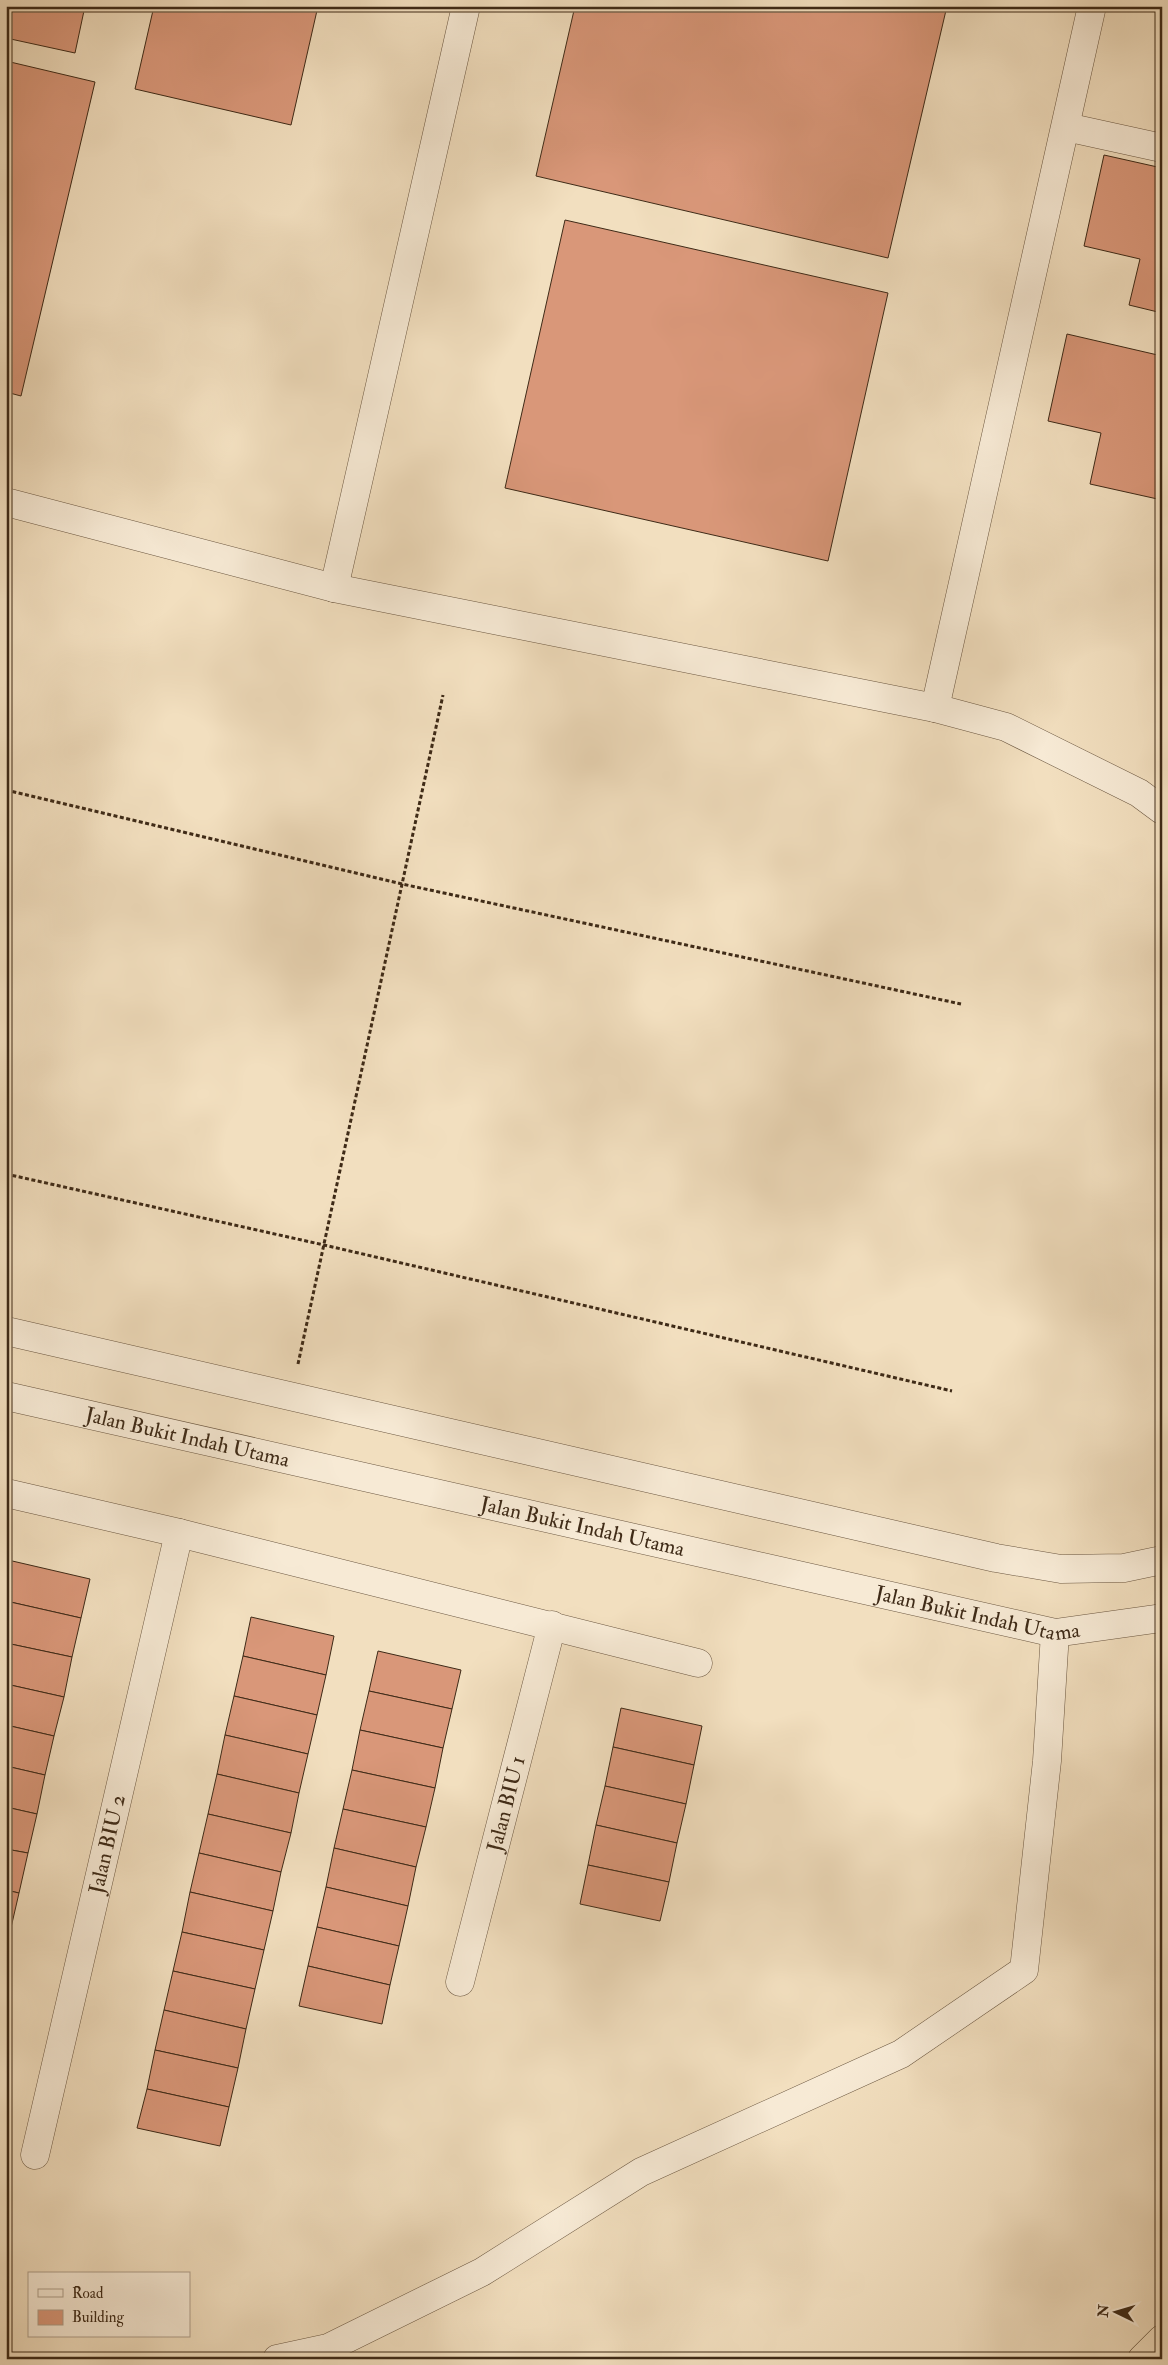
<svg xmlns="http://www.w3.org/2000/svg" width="1168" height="2365" font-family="'IM FELL Double Pica',serif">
	<rect width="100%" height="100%" fill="#f2dfbf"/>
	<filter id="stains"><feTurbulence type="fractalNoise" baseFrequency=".004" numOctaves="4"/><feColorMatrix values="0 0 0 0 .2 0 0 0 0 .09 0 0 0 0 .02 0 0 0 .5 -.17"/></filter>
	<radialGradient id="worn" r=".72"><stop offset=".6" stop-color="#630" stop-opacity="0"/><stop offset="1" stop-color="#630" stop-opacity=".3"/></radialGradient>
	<g fill="#d99779" stroke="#3e2a17">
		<path d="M 6,6 L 85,6 L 75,53 L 6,38 Z"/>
		<path d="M 154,6 L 318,6 L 291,125 L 135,89 Z"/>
		<path d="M 575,6 L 947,6 L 888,258 L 536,176 Z"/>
		<path d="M 6,61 L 95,82 L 21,396 L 6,392 Z"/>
		<path d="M 1104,155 L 1162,168 L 1162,313 L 1129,305 L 1140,259 L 1084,246 Z"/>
		<path d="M 565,220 L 888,293 L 828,561 L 505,488 Z"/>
		<path d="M 1067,334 L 1162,356 L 1162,500 L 1090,484 L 1101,433 L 1048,421 Z"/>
		<path d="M 8,1560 L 90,1579 L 81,1618 L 6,1601 Z"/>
		<path d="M 6,1601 L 81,1618 L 72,1657 L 6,1643 Z"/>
		<path d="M 251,1617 L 334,1636 L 326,1675 L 243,1656 Z"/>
		<path d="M 6,1643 L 72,1657 L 64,1697 L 6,1684 Z"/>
		<path d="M 378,1651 L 461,1670 L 452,1709 L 369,1691 Z"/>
		<path d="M 243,1656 L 326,1675 L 317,1715 L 234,1696 Z"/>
		<path d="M 6,1684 L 64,1697 L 54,1736 L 6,1725 Z"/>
		<path d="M 369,1691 L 452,1709 L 443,1748 L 360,1730 Z"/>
		<path d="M 234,1696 L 317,1715 L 308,1754 L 225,1735 Z"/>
		<path d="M 621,1708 L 702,1726 L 694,1765 L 613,1747 Z"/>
		<path d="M 6,1725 L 54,1736 L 45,1775 L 6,1766 Z"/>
		<path d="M 360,1730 L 443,1748 L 435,1788 L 352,1770 Z"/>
		<path d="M 225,1735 L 308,1754 L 299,1793 L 217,1774 Z"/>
		<path d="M 613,1747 L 694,1765 L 686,1804 L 605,1786 Z"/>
		<path d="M 6,1766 L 45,1775 L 37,1814 L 6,1807 Z"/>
		<path d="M 352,1770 L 435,1788 L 426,1827 L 343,1809 Z"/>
		<path d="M 217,1774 L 299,1793 L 291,1833 L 208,1814 Z"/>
		<path d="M 605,1786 L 686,1804 L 677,1843 L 596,1825 Z"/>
		<path d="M 6,1807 L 37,1814 L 28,1853 L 6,1849 Z"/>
		<path d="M 343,1809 L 426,1827 L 416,1867 L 334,1848 Z"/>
		<path d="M 208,1814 L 291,1833 L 281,1872 L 199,1853 Z"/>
		<path d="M 596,1825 L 677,1843 L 669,1882 L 588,1865 Z"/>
		<path d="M 334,1848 L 416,1867 L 408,1906 L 326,1887 Z"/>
		<path d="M 6,1849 L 28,1853 L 19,1893 L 6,1890 Z"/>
		<path d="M 199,1853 L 281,1872 L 273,1911 L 190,1892 Z"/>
		<path d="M 588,1865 L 669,1882 L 660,1921 L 580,1904 Z"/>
		<path d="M 326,1887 L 408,1906 L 399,1946 L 317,1927 Z"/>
		<path d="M 6,1890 L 19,1893 L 10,1932 L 6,1931 Z"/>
		<path d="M 190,1892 L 273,1911 L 264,1950 L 182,1932 Z"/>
		<path d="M 317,1927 L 399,1946 L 390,1985 L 308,1966 Z"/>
		<path d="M 182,1932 L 264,1950 L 255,1989 L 173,1971 Z"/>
		<path d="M 308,1966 L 390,1985 L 382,2024 L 299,2006 Z"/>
		<path d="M 173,1971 L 255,1989 L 246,2029 L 164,2010 Z"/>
		<path d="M 164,2010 L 246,2029 L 238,2068 L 155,2050 Z"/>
		<path d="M 155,2050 L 238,2068 L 229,2107 L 147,2089 Z"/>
		<path d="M 147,2089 L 229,2107 L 220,2146 L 137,2128 Z"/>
	</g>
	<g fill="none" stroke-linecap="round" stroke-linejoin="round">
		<g stroke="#6b5741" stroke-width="29">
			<g id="minor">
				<path d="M 1066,127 L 1162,148"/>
				<path d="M 6,502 L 334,588 L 935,708 L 1006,727 L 1139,793 L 1162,810"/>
				<path d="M 334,588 L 466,6"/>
				<path d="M 935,708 L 1092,6"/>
				<path d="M 6,1331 L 996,1558 L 1061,1569 L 1124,1568 L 1162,1560"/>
				<path id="s1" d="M 6,1396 L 1055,1633 L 1162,1618"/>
				<path d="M 6,1493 L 179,1533 L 698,1663"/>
				<path id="s2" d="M 460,1982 L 552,1625"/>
				<path id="s3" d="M 35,2155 L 179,1533"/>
				<path d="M 277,2359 L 328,2348 L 482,2272 L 641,2172 L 901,2054 L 1024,1970 L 1047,1761 L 1055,1633"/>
			</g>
		</g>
		<g stroke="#3e2a17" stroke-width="29">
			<path id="highway" d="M 1142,2359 L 1162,2339"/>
		</g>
		<g stroke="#3e2a17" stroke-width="3" stroke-dasharray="4 2.5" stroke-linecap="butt">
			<path d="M 6,790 L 402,884 L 961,1004"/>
			<path d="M 6,1174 L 324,1245 L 952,1391"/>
			<path d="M 298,1364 L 443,695"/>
		</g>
		<use href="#minor" stroke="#f7ead5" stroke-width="28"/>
		<use href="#highway" stroke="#f2dfbf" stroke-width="28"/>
	</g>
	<g text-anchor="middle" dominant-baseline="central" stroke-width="4" stroke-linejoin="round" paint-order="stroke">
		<g font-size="21" fill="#3e2a17" stroke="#f7ead5">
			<text stroke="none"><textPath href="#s1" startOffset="186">Jalan Bukit Indah Utama</textPath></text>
			<text stroke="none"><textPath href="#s1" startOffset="591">Jalan Bukit Indah Utama</textPath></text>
			<text stroke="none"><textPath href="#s1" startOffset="996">Jalan Bukit Indah Utama</textPath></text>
			<text stroke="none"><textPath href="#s2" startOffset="184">Jalan BIU 1</textPath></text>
			<text stroke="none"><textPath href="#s3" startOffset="319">Jalan BIU 2</textPath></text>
		</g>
	</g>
	<rect width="1168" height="2365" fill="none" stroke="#f2dfbf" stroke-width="25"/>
	<rect x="8" y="8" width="1153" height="2350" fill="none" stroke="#3e2a17" stroke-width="2.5"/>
	<rect x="12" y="12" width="1143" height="2340" fill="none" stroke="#3e2a17"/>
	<rect x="28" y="2272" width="162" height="65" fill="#f7ead5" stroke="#ad9d89"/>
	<rect x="38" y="2289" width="25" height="8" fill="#f7ead5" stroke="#ad9d89"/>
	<text x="72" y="2298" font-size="15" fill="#3e2a17">Road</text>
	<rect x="38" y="2310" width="25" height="15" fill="#d99779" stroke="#ad9d89"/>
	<text x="72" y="2322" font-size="15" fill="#3e2a17">Building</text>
	<g transform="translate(1116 2312) rotate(275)" stroke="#f7ead5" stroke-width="4" paint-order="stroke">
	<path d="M0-4L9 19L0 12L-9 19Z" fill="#3e2a17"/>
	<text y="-8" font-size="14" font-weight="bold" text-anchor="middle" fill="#3e2a17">N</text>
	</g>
	<rect width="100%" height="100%" filter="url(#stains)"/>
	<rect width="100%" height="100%" fill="url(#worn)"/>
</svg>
